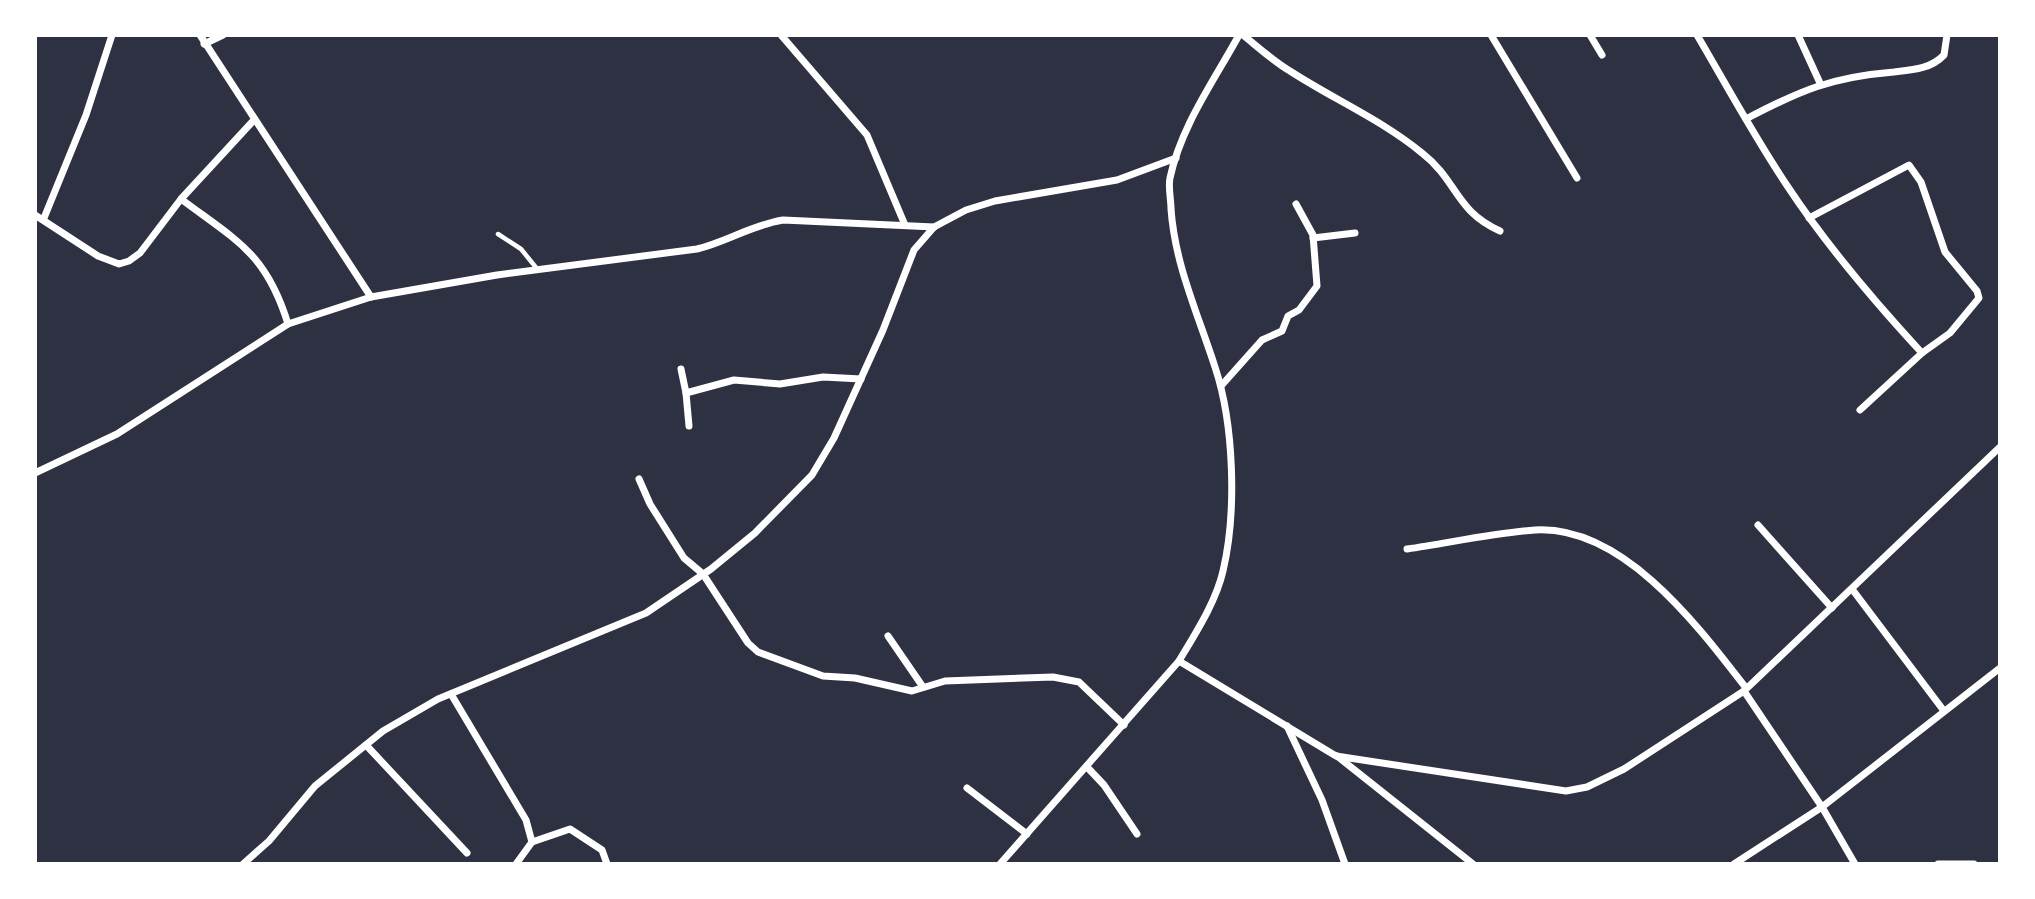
<svg xmlns="http://www.w3.org/2000/svg" width="2035" height="899" font-family="Helvetica,sans-serif">
	<rect width="100%" height="100%" fill="#2d3142"/>
	<g fill="none" stroke-linecap="round" stroke-linejoin="round">
		<path stroke="#fff" stroke-width="4.5" d="M 498,234 L 521,249 L 538,270"/>
		<g stroke="#fff" stroke-width="7">
			<path d="M 200,35 L 371,297"/>
			<path d="M 781,35 L 867,135 L 905,225"/>
			<path d="M 1243,35 C 1258,47 1273,61 1290,71 C 1333,99 1382,120 1422,153 C 1458,181 1455,211 1500,231"/>
			<path d="M 1491,35 L 1577,178"/>
			<path d="M 1590,35 L 1602,55"/>
			<path d="M 1697,35 C 1727,86 1755,138 1788,187 C 1827,246 1874,301 1922,353 L 1950,333 L 1979,298 L 1977,291 L 1945,252 L 1921,182 L 1909,165 L 1809,218"/>
			<path d="M 1798,35 L 1820,83"/>
			<path d="M 204,44 L 223,35"/>
			<path d="M 1746,119 C 1801,90 1832,77 1894,72 C 1912,70 1931,69 1944,55 L 1947,35"/>
			<path d="M 35,215 L 98,256 L 119,264 L 129,261 L 140,253 L 181,199 L 254,120"/>
			<path d="M 44,218 L 86,115 L 112,35"/>
			<path d="M 1313,238 L 1355,233"/>
			<path d="M 288,324 L 371,297 L 497,275 L 697,249 C 726,242 752,225 783,220 L 934,227"/>
			<path d="M 681,369 L 686,393 L 734,380 L 780,384 L 823,377 L 861,379"/>
			<path d="M 1221,386 L 1262,340 L 1282,331 L 1288,316 L 1299,310 L 1317,286 L 1313,235 L 1296,204"/>
			<path d="M 686,393 L 689,426"/>
			<path d="M 1860,410 L 1922,353"/>
			<path d="M 35,473 L 117,434 L 288,324 C 266,253 237,241 181,199"/>
			<path d="M 639,479 L 650,504 L 684,558 L 703,574 L 748,643 L 758,652 L 823,676 L 855,678 L 912,691 L 945,681 L 1053,677 L 1079,682 L 1124,725"/>
			<path d="M 1758,525 L 1832,608"/>
			<path d="M 1407,549 C 1449,543 1493,533 1535,530 C 1623,525 1698,626 1746,688"/>
			<path d="M 1852,589 L 1944,711"/>
			<path d="M 888,636 L 923,687"/>
			<path d="M 1179,661 L 1336,756 L 1566,791 L 1587,787 L 1624,769 L 1744,691 L 2000,447"/>
			<path d="M 1744,691 L 1822,807 L 1855,864"/>
			<path d="M 451,694 L 526,820 L 532,842 L 516,864"/>
			<path d="M 1287,726 L 1322,800 L 1345,864"/>
			<path d="M 366,745 L 467,853"/>
			<path d="M 1337,756 L 1473,864"/>
			<path d="M 1087,767 L 1104,785 L 1137,834"/>
			<path d="M 967,788 L 1027,834"/>
			<path d="M 532,842 L 570,829 L 602,850 L 607,864"/>
			<path d="M 243,864 L 269,841 L 315,786 L 383,731 L 438,699 L 646,613 L 711,569 L 755,533 L 812,475 L 834,438 L 883,330 L 914,250 L 934,227 L 966,210 L 995,201 L 1117,180 L 1176,158"/>
			<path d="M 1000,864 L 1179,661 C 1195,634 1216,602 1223,571 C 1237,512 1234,424 1215,367 C 1198,314 1175,265 1171,209 C 1171,199 1168,187 1170,178 C 1181,126 1214,81 1239,35"/>
			<path d="M 1734,864 L 1822,807 L 2000,668"/>
			<path d="M 1938,864 L 1974,864"/>
		</g>
	</g>
	<rect width="2035" height="899" fill="none" stroke="#ffffff" stroke-width="74"/>
</svg>
